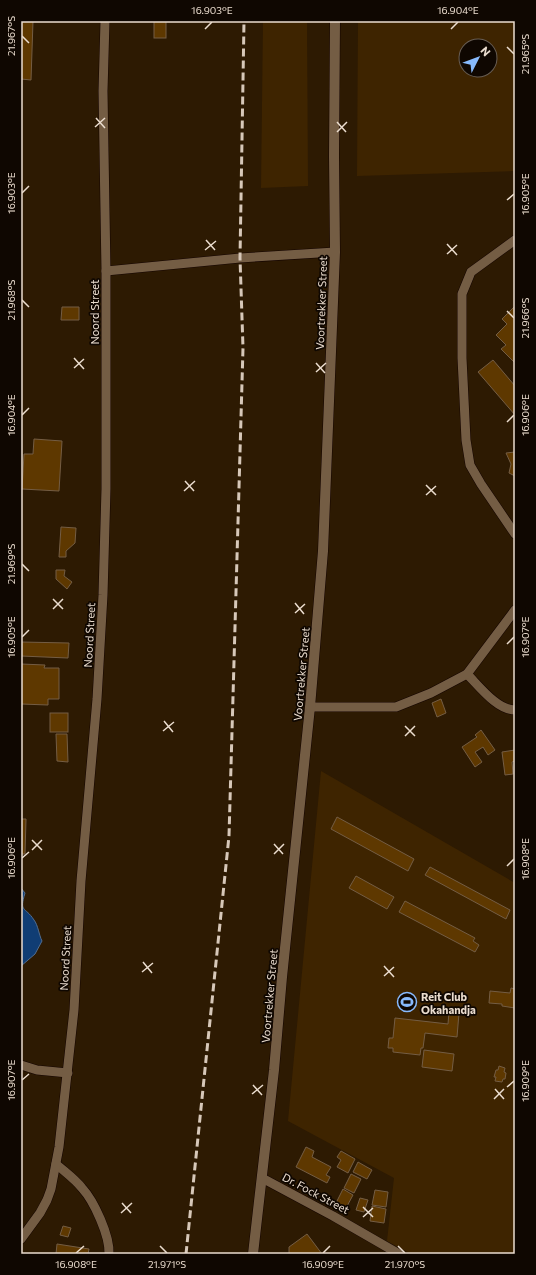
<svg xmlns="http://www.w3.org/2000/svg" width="536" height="1275" font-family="Commissioner,sans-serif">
	<rect width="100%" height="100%" fill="#2d1a02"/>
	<g fill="#3e2400" fill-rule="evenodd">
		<path d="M 263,21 L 307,21 L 308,186 L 261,188 Z"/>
		<path d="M 358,21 L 515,21 L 515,171 L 357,176 ZM 466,46 L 490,46 L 490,70 L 466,70 Z"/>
		<path d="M 321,771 L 515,883 L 515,1254 L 411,1254 L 387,1241 L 394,1178 L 288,1121 Z"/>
	</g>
	<path fill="#103d74" stroke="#526d8f" d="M 21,888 L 25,893 C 19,913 25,906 34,920 C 38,925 39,935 42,941 L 35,954 L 21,966 Z"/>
	<g fill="#5e3800" stroke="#745d44">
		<path d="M 21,21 L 33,21 L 31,80 L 21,79 Z"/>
		<rect x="154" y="21" width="12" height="17"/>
		<path d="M 515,306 L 515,363 L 501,349 L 506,345 L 496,335 L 507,324 L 502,319 Z"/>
		<path d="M 62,307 L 79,307 L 79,320 L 61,320 Z"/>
		<path d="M 493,360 L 515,386 L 515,415 L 478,372 Z"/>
		<path d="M 34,439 L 62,441 L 59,491 L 22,489 L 24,454 L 33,454 Z"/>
		<path d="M 515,452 L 515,476 L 509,473 L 511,464 L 506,453 Z"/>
		<path d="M 61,527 L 76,528 L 75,543 L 66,551 L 66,557 L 59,557 Z"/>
		<path d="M 56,570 L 65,570 L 64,576 L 72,582 L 67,589 L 56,579 Z"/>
		<path d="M 21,642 L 69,643 L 68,658 L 21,656 Z"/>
		<path d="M 21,664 L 45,665 L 44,668 L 59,668 L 59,699 L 48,699 L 48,705 L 21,704 Z"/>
		<path d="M 441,699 L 446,713 L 437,717 L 432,703 Z"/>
		<rect x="50" y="713" width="18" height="19"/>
		<path d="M 481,730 L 495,750 L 488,755 L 483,747 L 475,752 L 482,762 L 475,767 L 462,747 L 477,737 L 475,735 Z"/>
		<path d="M 56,734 L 67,734 L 68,762 L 57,761 Z"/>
		<path d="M 515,750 L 515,761 L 512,762 L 513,774 L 505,775 L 502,752 Z"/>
		<path d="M 337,817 L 414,859 L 408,871 L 331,829 Z"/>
		<path d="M 21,819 L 26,819 L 25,854 L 21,854 Z"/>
		<path d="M 430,867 L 510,910 L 506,919 L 425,875 Z"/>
		<path d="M 356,876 L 394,897 L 387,909 L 349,888 Z"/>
		<path d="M 405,901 L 475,938 L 473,941 L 479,945 L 475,952 L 399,912 Z"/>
		<path d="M 511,988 L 515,989 L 515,1008 L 502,1006 L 502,1004 L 489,1003 L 490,991 L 510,993 Z"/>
		<path d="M 449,1012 L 459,1013 L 457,1037 L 425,1033 L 423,1048 L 421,1048 L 420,1055 L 393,1052 L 393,1048 L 388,1048 L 389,1038 L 393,1038 L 395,1018 L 448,1024 Z"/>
		<path d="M 424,1050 L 454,1054 L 452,1071 L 422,1067 Z"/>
		<path d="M 499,1066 L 505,1068 L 504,1072 L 506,1073 L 505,1079 L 503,1079 L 502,1082 L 495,1081 L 496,1077 L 494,1077 L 496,1070 L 498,1070 Z"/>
		<path d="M 306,1147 L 314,1151 L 312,1157 L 331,1167 L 326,1175 L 330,1177 L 327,1183 L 296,1167 Z"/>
		<path d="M 341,1151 L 355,1159 L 348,1173 L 337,1167 L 341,1160 L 337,1157 Z"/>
		<path d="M 358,1162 L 372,1170 L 367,1179 L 353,1172 Z"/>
		<path d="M 351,1174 L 361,1179 L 354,1193 L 344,1188 Z"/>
		<path d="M 343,1189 L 353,1195 L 346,1208 L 336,1203 Z"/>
		<path d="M 375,1190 L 388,1192 L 386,1207 L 372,1205 Z"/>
		<path d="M 360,1198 L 368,1200 L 364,1212 L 356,1210 Z"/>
		<path d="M 372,1206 L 386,1209 L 384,1223 L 370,1221 Z"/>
		<path d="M 63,1226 L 71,1228 L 68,1237 L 60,1235 Z"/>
		<path d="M 307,1234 L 322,1254 L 289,1254 L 289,1247 Z"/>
		<path d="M 57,1244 L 89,1249 L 88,1254 L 56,1254 Z"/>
	</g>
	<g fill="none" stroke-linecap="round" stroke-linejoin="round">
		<g stroke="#140400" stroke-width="10">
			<g id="street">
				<path d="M 515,240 L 471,272 L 462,294 L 462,358 L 466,440 L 470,465 L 481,484 L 515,534"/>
				<path d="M 106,271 L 240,258 L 335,252"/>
				<path d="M 467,674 C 479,686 497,710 515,710"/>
				<path d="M 310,707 L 396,707 L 431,693 L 467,674 L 515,610"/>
				<path d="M 21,1065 L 37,1070 L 68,1073"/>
				<path d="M 56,1164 C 65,1172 75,1179 82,1188 C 94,1201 110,1236 109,1254"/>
				<path d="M 262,1178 L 333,1216 L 399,1254"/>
				<path d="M 21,1239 L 40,1213 L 47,1200 L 51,1189 L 59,1147 L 74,1010 L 81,881 L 97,699 L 103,595 L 106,489 L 106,271 L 103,91 L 105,21"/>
			</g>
		</g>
		<g stroke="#140400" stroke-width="11">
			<path id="secondary" d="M 253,1254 L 274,1070 L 282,977 L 310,707 L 323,551 L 335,252 L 334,156 L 335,21"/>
		</g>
		<use href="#street" stroke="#745d44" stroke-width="9"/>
		<use href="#secondary" stroke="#745d44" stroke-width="10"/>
		<path stroke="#d7c8b9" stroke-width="3" stroke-dasharray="8 4" stroke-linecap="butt" d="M 186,1254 L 229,836 L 243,348 L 240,258 L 244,21"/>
	</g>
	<path fill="none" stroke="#ebddcf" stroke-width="1.5" d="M 205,29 L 212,22M 451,29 L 458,22M 22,36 L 29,43M 507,47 L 514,54M 96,118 L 105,128M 337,122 L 346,132M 95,127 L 105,118M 337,132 L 347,122M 22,193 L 29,186M 507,200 L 514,194M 206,240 L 215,250M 447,244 L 457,255M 205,250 L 216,241M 447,254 L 457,245M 22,300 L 29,307M 507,311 L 514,318M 74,358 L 84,369M 316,363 L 325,373M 74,368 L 84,359M 316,372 L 326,363M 22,415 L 29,408M 507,422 L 514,415M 185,481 L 194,491M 426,485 L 436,495M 184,491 L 195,481M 426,495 L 436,486M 22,564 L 29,571M 53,599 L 63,609M 295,603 L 304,614M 53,609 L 63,599M 295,613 L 305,604M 22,637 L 29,630M 507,644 L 514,637M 164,721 L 173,732M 405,726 L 415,736M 163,731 L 174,722M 405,736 L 415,726M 32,840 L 42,850M 274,844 L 283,854M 32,850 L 42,840M 274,854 L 284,844M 22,858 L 29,852M 507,866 L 514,859M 143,962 L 152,973M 384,966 L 394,977M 142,972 L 153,963M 384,976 L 394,967M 22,1080 L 29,1074M 253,1085 L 262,1095M 507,1087 L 514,1081M 495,1089 L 504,1099M 252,1094 L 263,1085M 494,1099 L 504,1089M 122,1203 L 131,1213M 363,1207 L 373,1217M 121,1213 L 132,1203M 363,1217 L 373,1208M 160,1246 L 167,1253M 398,1246 L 405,1253M 76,1253 L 84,1246M 323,1253 L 330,1246"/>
	<defs>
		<g id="stadium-ring" transform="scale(1)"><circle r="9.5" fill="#0f0701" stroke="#88bafc" stroke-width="1.5"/><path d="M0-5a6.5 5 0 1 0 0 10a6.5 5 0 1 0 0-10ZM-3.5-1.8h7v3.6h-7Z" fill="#88bafc"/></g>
	</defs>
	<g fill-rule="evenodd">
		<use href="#stadium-ring" x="407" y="1002"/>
	</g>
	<g text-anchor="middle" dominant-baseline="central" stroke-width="3.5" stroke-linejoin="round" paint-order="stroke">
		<g font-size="11" fill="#ebddcf" stroke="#0f0701">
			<text transform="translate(321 303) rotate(-88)">Voortrekker Street</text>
			<text transform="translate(94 312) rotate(-90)">Noord Street</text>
			<text transform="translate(89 635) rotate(-87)">Noord Street</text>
			<text transform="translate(301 674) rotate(-85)">Voortrekker Street</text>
			<text transform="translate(65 958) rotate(-87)">Noord Street</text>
			<text transform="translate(269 996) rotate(-85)">Voortrekker Street</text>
			<text transform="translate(316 1193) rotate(28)">Dr. Fock Street</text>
		</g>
		<g font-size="11" font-weight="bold" fill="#ebddcf" stroke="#0f0701" text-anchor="start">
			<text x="421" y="996">Reit Club<tspan x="421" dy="13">Okahandja</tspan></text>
		</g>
	</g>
	<rect width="536" height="1275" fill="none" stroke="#0f0701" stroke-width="44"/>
	<g transform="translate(478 58) rotate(48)"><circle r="19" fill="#0f0701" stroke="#675d53"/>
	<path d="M0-3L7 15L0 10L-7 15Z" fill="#88bafc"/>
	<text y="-6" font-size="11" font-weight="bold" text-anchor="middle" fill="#ebddcf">N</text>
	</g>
	<rect x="22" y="22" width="492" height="1231" fill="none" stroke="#ebddcf" stroke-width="1.5"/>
	<g font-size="10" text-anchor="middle" fill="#ebddcf">
		<text x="212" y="14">16.903°E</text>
		<text x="458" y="14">16.904°E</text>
		<text transform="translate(11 36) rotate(-90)" y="4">21.967°S</text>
		<text transform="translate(525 54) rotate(-90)" y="4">21.965°S</text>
		<text transform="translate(11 193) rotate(-90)" y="4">16.903°E</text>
		<text transform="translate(525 194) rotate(-90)" y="4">16.905°E</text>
		<text transform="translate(11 300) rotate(-90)" y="4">21.968°S</text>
		<text transform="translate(525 318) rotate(-90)" y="4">21.966°S</text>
		<text transform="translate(11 415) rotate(-90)" y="4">16.904°E</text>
		<text transform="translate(525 415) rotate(-90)" y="4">16.906°E</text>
		<text transform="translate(11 564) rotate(-90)" y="4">21.969°S</text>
		<text transform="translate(11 637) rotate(-90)" y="4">16.905°E</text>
		<text transform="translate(525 637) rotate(-90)" y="4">16.907°E</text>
		<text transform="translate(11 858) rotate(-90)" y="4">16.906°E</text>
		<text transform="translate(525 859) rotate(-90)" y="4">16.908°E</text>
		<text transform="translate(11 1080) rotate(-90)" y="4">16.907°E</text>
		<text transform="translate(525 1081) rotate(-90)" y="4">16.909°E</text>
		<text x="76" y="1268">16.908°E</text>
		<text x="167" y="1268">21.971°S</text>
		<text x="323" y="1268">16.909°E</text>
		<text x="405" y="1268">21.970°S</text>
	</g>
</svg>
